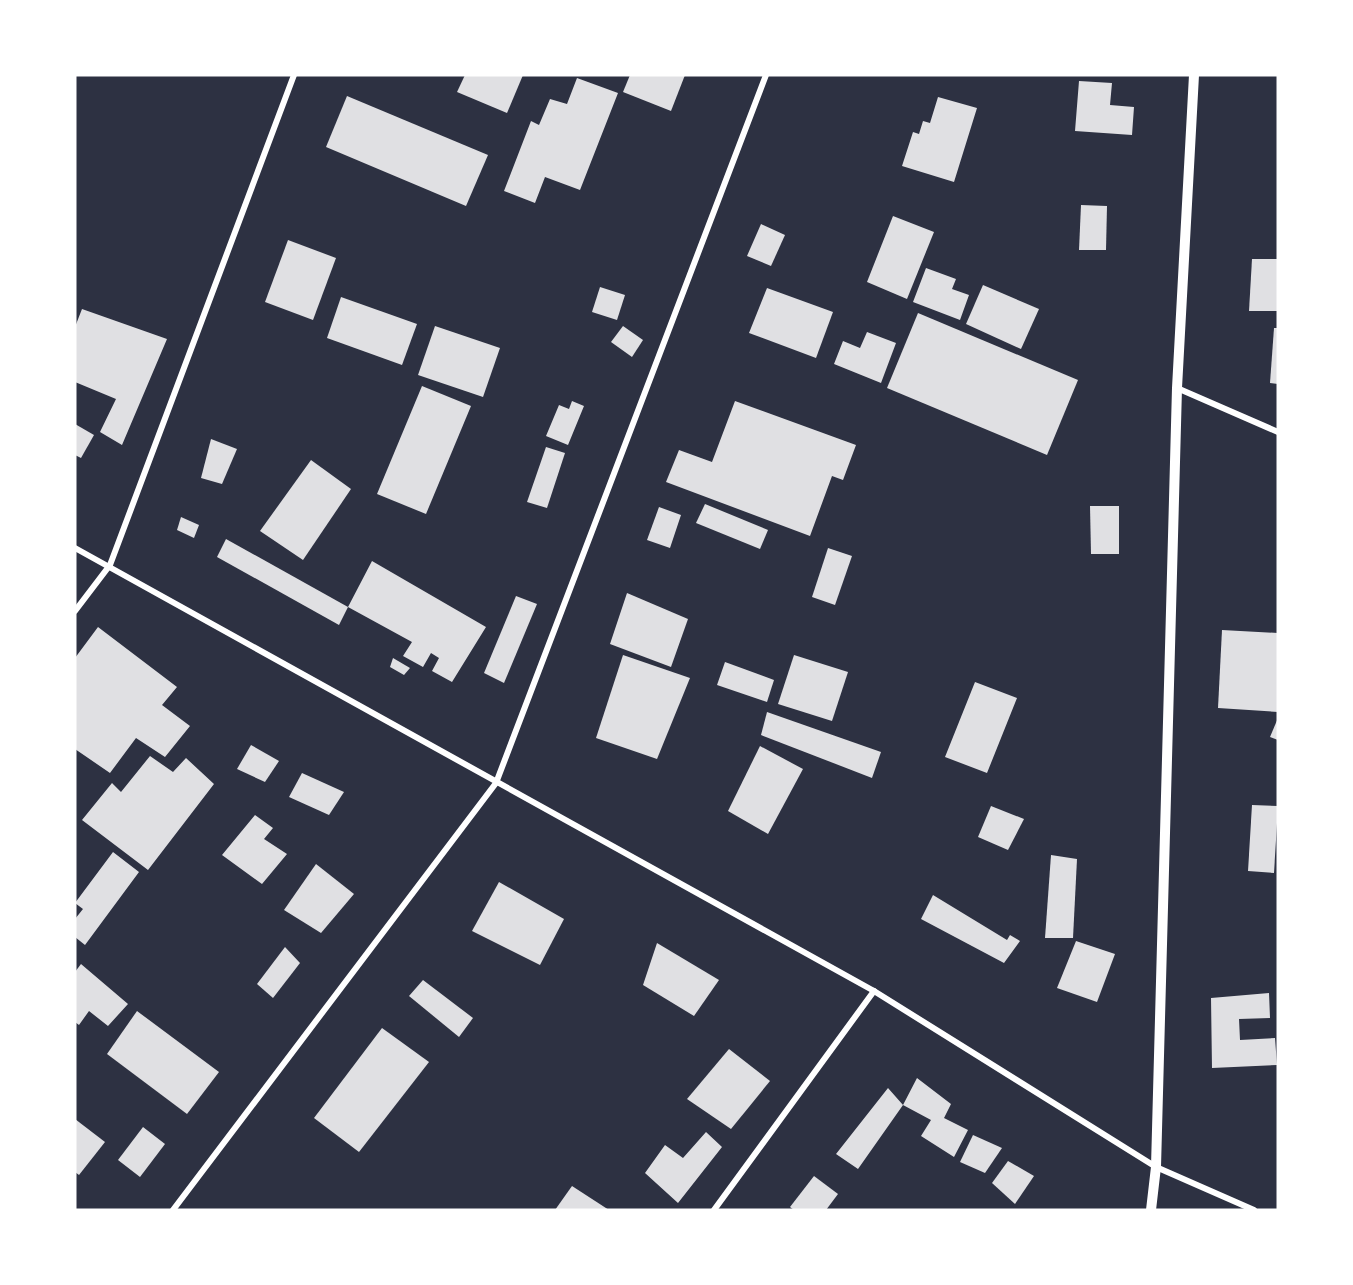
<svg xmlns="http://www.w3.org/2000/svg" width="1353" height="1285" font-family="'IBM Plex Sans',sans-serif">
	<rect width="100%" height="100%" fill="#2d3142"/>
	<g fill="#e0e0e3">
		<path d="M 465,75 L 523,75 L 507,113 L 457,92 Z"/>
		<path d="M 630,75 L 685,75 L 671,111 L 623,92 Z"/>
		<path d="M 577,78 L 618,93 L 580,190 L 545,177 L 535,203 L 504,191 L 531,121 L 539,125 L 550,99 L 567,104 Z"/>
		<path d="M 1079,81 L 1112,83 L 1110,105 L 1134,107 L 1132,135 L 1075,131 Z"/>
		<path d="M 347,96 L 488,155 L 466,206 L 326,147 Z"/>
		<path d="M 938,97 L 977,108 L 954,182 L 902,166 L 913,132 L 919,134 L 923,121 L 930,123 Z"/>
		<path d="M 1081,205 L 1107,206 L 1106,250 L 1079,250 Z"/>
		<path d="M 893,216 L 934,232 L 907,299 L 867,282 Z"/>
		<path d="M 761,224 L 785,235 L 771,266 L 747,256 Z"/>
		<path d="M 288,240 L 336,258 L 313,320 L 265,302 Z"/>
		<path d="M 1252,259 L 1278,259 L 1278,311 L 1249,311 Z"/>
		<path d="M 926,268 L 956,279 L 952,289 L 969,295 L 960,320 L 913,302 Z"/>
		<path d="M 983,285 L 1039,309 L 1021,349 L 966,324 Z"/>
		<path d="M 600,287 L 625,295 L 617,320 L 592,312 Z"/>
		<path d="M 767,288 L 833,312 L 816,358 L 749,333 Z"/>
		<path d="M 341,297 L 417,324 L 402,365 L 327,338 Z"/>
		<path d="M 82,309 L 167,339 L 122,445 L 100,432 L 116,399 L 75,382 L 75,327 Z"/>
		<path d="M 918,313 L 1078,380 L 1047,455 L 887,388 Z"/>
		<path d="M 435,326 L 500,348 L 483,397 L 418,375 Z"/>
		<path d="M 623,326 L 643,340 L 632,357 L 611,342 Z"/>
		<path d="M 1274,328 L 1278,328 L 1278,384 L 1270,383 Z"/>
		<path d="M 867,332 L 896,343 L 881,383 L 834,364 L 843,341 L 860,348 Z"/>
		<path d="M 422,386 L 471,406 L 426,514 L 377,494 Z"/>
		<path d="M 572,401 L 584,406 L 568,445 L 546,436 L 559,405 L 569,409 Z"/>
		<path d="M 735,401 L 856,445 L 843,480 L 832,476 L 810,536 L 666,482 L 679,450 L 712,462 Z"/>
		<path d="M 75,424 L 94,435 L 81,458 L 75,455 Z"/>
		<path d="M 211,439 L 237,449 L 222,484 L 201,478 Z"/>
		<path d="M 546,447 L 565,453 L 547,508 L 527,502 Z"/>
		<path d="M 311,460 L 351,489 L 303,560 L 260,531 Z"/>
		<path d="M 705,504 L 768,530 L 760,549 L 696,523 Z"/>
		<path d="M 1090,506 L 1119,506 L 1119,554 L 1091,554 Z"/>
		<path d="M 659,507 L 681,515 L 670,548 L 647,540 Z"/>
		<path d="M 181,517 L 199,525 L 194,538 L 177,530 Z"/>
		<path d="M 226,539 L 348,607 L 339,625 L 217,557 Z"/>
		<path d="M 828,548 L 852,556 L 835,605 L 812,597 Z"/>
		<path d="M 372,561 L 486,627 L 452,682 L 432,671 L 439,658 L 431,653 L 423,667 L 403,656 L 412,642 L 348,607 Z"/>
		<path d="M 627,593 L 688,619 L 671,667 L 610,644 Z"/>
		<path d="M 516,596 L 537,604 L 504,683 L 484,673 Z"/>
		<path d="M 98,627 L 177,687 L 162,705 L 190,726 L 165,757 L 136,738 L 110,773 L 75,749 L 75,658 Z"/>
		<path d="M 1222,630 L 1278,633 L 1278,712 L 1218,708 Z"/>
		<path d="M 623,655 L 690,678 L 657,759 L 596,738 Z"/>
		<path d="M 794,655 L 848,672 L 832,721 L 778,704 Z"/>
		<path d="M 393,658 L 410,668 L 404,675 L 390,667 Z"/>
		<path d="M 725,662 L 774,680 L 767,702 L 717,685 Z"/>
		<path d="M 975,682 L 1017,698 L 987,773 L 945,757 Z"/>
		<path d="M 767,712 L 881,752 L 872,778 L 761,735 Z"/>
		<path d="M 1278,718 L 1278,740 L 1270,737 Z"/>
		<path d="M 251,745 L 279,761 L 265,782 L 237,769 Z"/>
		<path d="M 760,746 L 803,769 L 768,834 L 728,811 Z"/>
		<path d="M 150,756 L 173,772 L 186,758 L 214,784 L 148,870 L 82,820 L 112,783 L 121,792 Z"/>
		<path d="M 302,773 L 344,792 L 329,815 L 289,797 Z"/>
		<path d="M 1252,805 L 1278,806 L 1274,873 L 1248,871 Z"/>
		<path d="M 991,806 L 1024,819 L 1008,850 L 978,837 Z"/>
		<path d="M 255,815 L 273,828 L 264,839 L 287,854 L 262,884 L 222,855 Z"/>
		<path d="M 113,852 L 139,872 L 85,945 L 75,937 L 75,919 L 83,909 L 75,903 Z"/>
		<path d="M 1051,855 L 1077,859 L 1073,938 L 1045,938 Z"/>
		<path d="M 316,864 L 354,894 L 321,933 L 284,910 Z"/>
		<path d="M 499,882 L 564,919 L 540,965 L 472,931 Z"/>
		<path d="M 933,895 L 1007,940 L 1010,935 L 1020,941 L 1004,963 L 921,919 Z"/>
		<path d="M 1076,941 L 1115,954 L 1097,1002 L 1057,988 Z"/>
		<path d="M 657,943 L 719,980 L 694,1016 L 643,985 Z"/>
		<path d="M 285,947 L 300,963 L 273,998 L 257,984 Z"/>
		<path d="M 81,964 L 128,1004 L 108,1026 L 89,1011 L 79,1025 L 75,1022 L 75,972 Z"/>
		<path d="M 423,980 L 473,1018 L 459,1037 L 409,996 Z"/>
		<path d="M 1269,993 L 1270,1018 L 1239,1019 L 1240,1040 L 1275,1038 L 1277,1065 L 1212,1068 L 1211,998 Z"/>
		<path d="M 137,1011 L 219,1072 L 187,1114 L 107,1054 Z"/>
		<path d="M 382,1028 L 429,1062 L 359,1152 L 314,1118 Z"/>
		<path d="M 729,1049 L 770,1081 L 731,1129 L 687,1099 Z"/>
		<path d="M 917,1078 L 951,1104 L 944,1118 L 968,1130 L 954,1157 L 921,1136 L 931,1120 L 903,1105 L 858,1169 L 836,1154 L 888,1088 L 903,1105 Z"/>
		<path d="M 75,1119 L 105,1142 L 79,1175 L 75,1172 Z"/>
		<path d="M 143,1127 L 165,1144 L 140,1177 L 118,1160 Z"/>
		<path d="M 706,1132 L 722,1147 L 678,1203 L 645,1173 L 665,1145 L 683,1158 Z"/>
		<path d="M 973,1135 L 1002,1148 L 985,1173 L 960,1162 Z"/>
		<path d="M 1008,1161 L 1034,1176 L 1015,1204 L 992,1183 Z"/>
		<path d="M 814,1176 L 838,1194 L 826,1210 L 794,1210 L 790,1207 Z"/>
		<path d="M 572,1186 L 609,1210 L 555,1210 Z"/>
	</g>
	<g fill="none" stroke-linecap="round" stroke-linejoin="round">
		<g stroke="#fff" stroke-width="6">
			<path d="M 1177,388 L 1278,432"/>
			<path d="M 75,548 L 874,991 L 1156,1167 L 1254,1210"/>
			<path d="M 75,611 L 110,565 L 294,75"/>
			<path d="M 173,1210 L 496,783 L 766,75"/>
			<path d="M 714,1210 L 874,991"/>
		</g>
		<path stroke="#fff" stroke-width="10" d="M 1151,1210 L 1156,1167 L 1177,388 L 1194,75"/>
	</g>
	<rect width="1353" height="1285" fill="none" stroke="#ffffff" stroke-width="153"/>
</svg>
